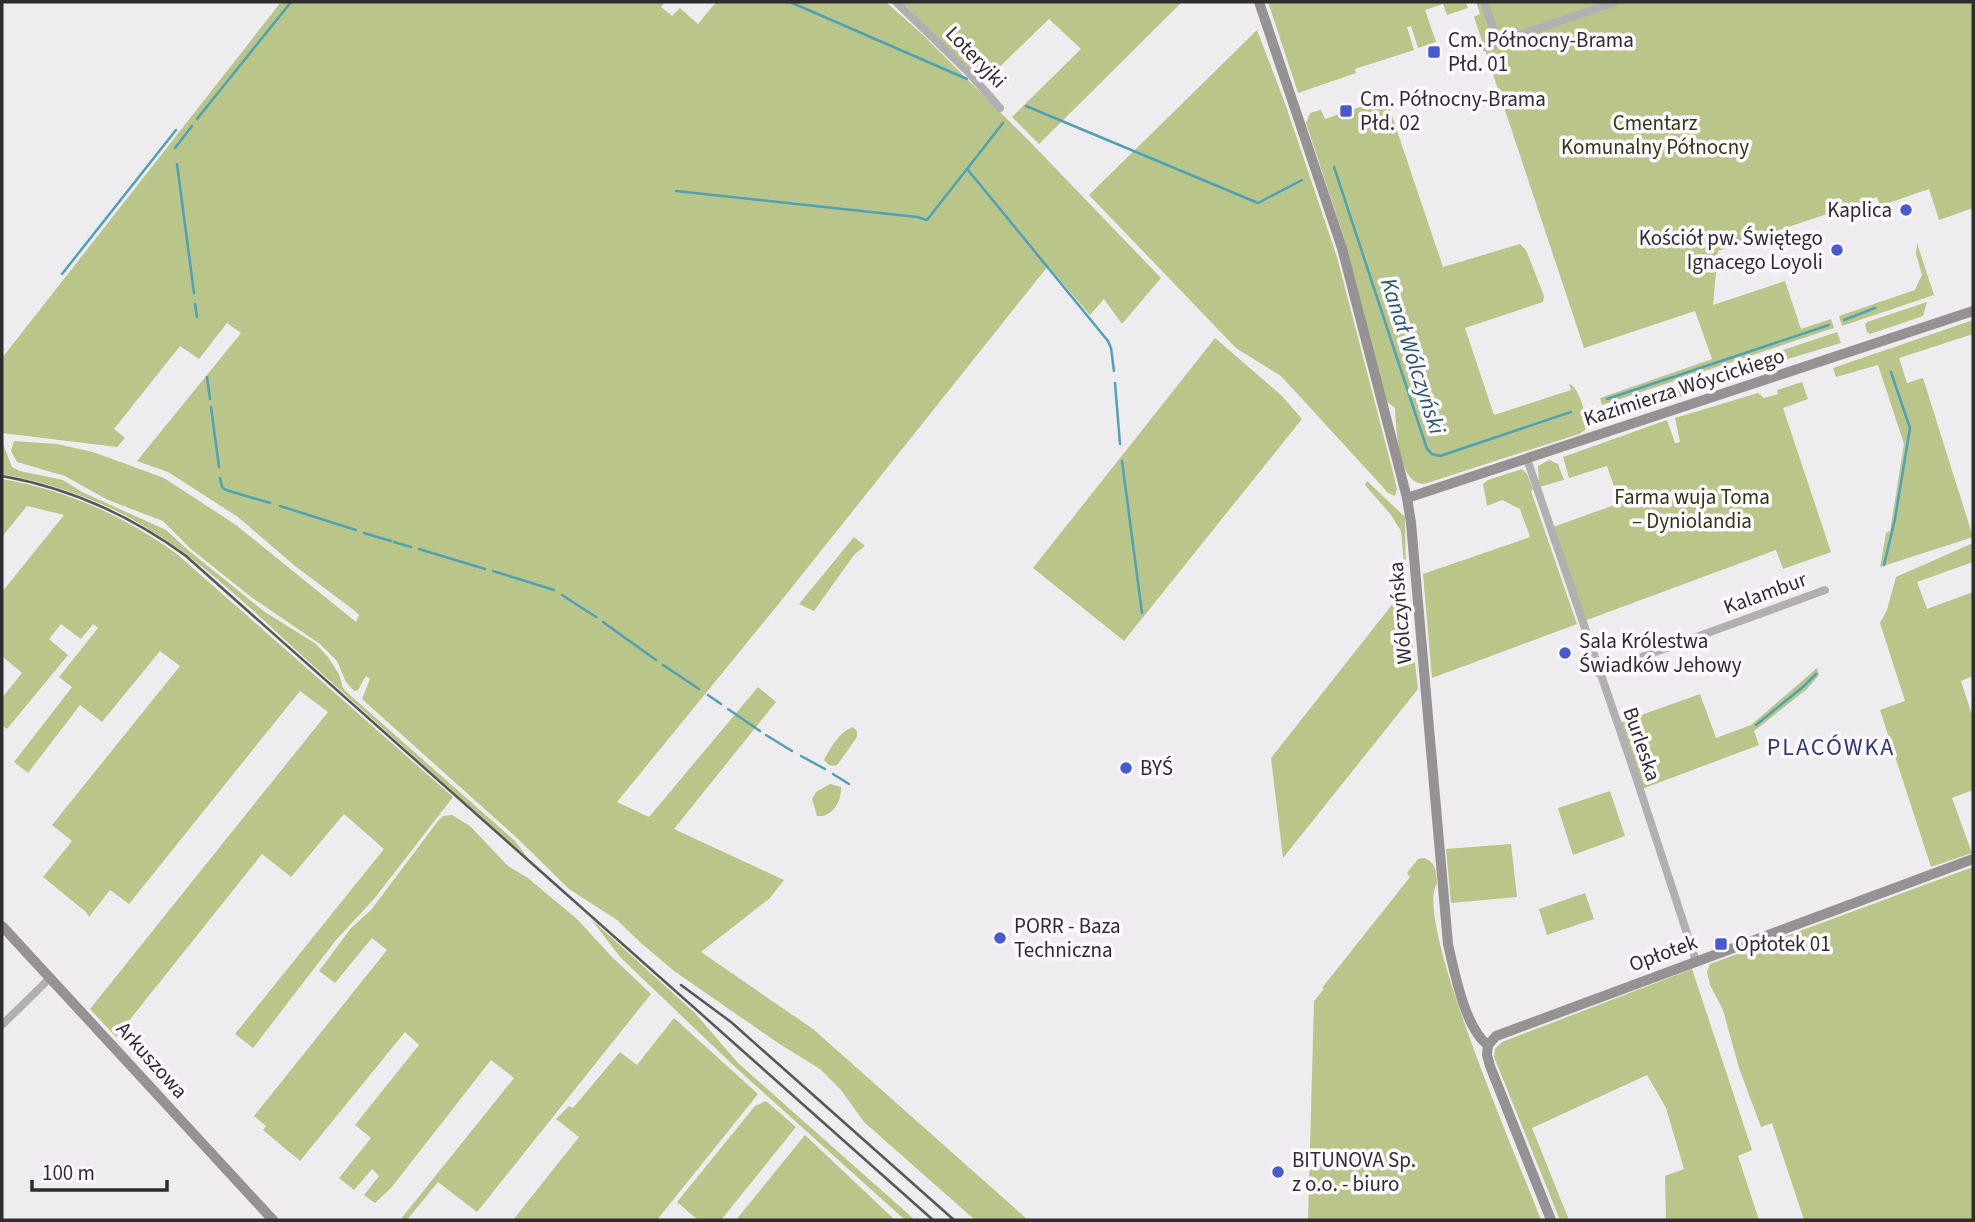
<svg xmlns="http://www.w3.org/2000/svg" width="1975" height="1222" font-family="'Source Sans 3',sans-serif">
	<rect width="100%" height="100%" fill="#efecf0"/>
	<g fill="#bac58a">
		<path d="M 281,2 L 665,2 L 661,7 L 672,16 L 680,8 L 698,24 L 716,2 L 886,2 L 923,35 L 1033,145 L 1161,278 L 1122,324 L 1104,299 L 1090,315 L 1048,266 L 785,596 L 617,802 L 649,817 L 758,687 L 776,702 L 674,829 L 784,880 L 770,898 L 701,952 L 813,1029 L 1028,1220 L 975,1220 L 864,1122 L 841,1090 L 820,1069 L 778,1043 L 674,971 L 641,943 L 617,920 L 569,889 L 517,838 L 362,699 L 370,679 L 366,676 L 358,690 L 354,691 L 346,682 L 337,661 L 320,644 L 251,597 L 191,549 L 163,521 L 108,500 L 65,476 L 17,462 L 11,451 L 14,441 L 57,444 L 93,452 L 164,478 L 236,525 L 356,622 L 359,615 L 355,611 L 295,566 L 238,517 L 168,472 L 137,461 L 241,333 L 227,323 L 199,359 L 180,346 L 114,429 L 125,438 L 117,447 L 2,433 L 2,358 Z"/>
		<path d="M 902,2 L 1182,2 L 1039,144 L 1012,117 L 1081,49 L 1049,19 L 983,83 Z"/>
		<path d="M 1268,2 L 1466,2 L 1468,8 L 1447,15 L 1443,4 L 1425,10 L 1436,42 L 1418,48 L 1411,26 L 1407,27 L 1414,50 L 1355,69 L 1356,73 L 1298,93 Z"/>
		<path d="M 1476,2 L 1973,2 L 1973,208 L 1939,220 L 1929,189 L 1880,206 L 1877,197 L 1718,251 L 1713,305 L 1785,281 L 1801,329 L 1831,319 L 1834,328 L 1602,405 L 1600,398 L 1712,359 L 1695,311 L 1584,348 L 1474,17 L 1480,14 Z"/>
		<path d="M 1257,30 L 1286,106 L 1337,257 L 1394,476 L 1397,489 L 1395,496 L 1388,493 L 1381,485 L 1281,376 L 1236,348 L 1089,195 Z"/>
		<path d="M 1375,91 L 1383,94 L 1386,98 L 1443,267 L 1520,244 L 1526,250 L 1544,296 L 1543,302 L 1465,328 L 1494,415 L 1571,390 L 1569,383 C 1580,389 1588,418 1585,430 L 1579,434 L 1424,484 C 1398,484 1396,428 1395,408 L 1386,401 L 1346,244 L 1306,123 L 1310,113 L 1321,110 L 1325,119 L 1374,102 L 1372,92 Z"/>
		<path d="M 1917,243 L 1934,295 L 1842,326 L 1839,316 L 1915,290 L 1922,275 L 1916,254 Z"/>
		<path d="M 1927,302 L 1923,316 L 1870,334 L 1867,332 L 1865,325 L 1867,322 Z"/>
		<path d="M 1973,320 L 1973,334 L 1899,358 L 1907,383 L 1923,378 L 1973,537 L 1880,567 L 1886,533 L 1890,531 L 1904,444 L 1878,365 L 1836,377 L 1833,368 Z"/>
		<path d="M 1837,332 L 1841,343 L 1765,366 L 1762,357 Z"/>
		<path d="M 1215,338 L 1282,396 L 1302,419 L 1124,641 L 1033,568 Z"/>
		<path d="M 1755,359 L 1759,362 L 1760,370 L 1670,400 L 1667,397 L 1666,389 Z"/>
		<path d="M 1802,382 L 1808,399 L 1783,408 L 1831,552 L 1783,569 L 1776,550 L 1584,621 L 1553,527 L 1620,503 L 1607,466 L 1569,478 L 1563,457 L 1667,420 L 1675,443 L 1680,442 L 1675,418 L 1758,393 L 1764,398 L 1778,394 L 1777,390 Z"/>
		<path d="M 1658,391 L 1661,393 L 1664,399 L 1662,402 L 1610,420 L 1602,410 Z"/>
		<path d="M 2,441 L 12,467 L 20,471 L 63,480 L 82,492 L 166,530 L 188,550 L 265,612 L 316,644 L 328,657 L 339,674 L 343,688 L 351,696 L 515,841 L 528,858 C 457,796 388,733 318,670 C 264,622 212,568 150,530 C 105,501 54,484 2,474 Z"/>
		<path d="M 1549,460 L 1558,464 L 1564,480 L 1539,487 L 1538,466 Z"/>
		<path d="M 1522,469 L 1527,474 L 1533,489 L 1531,491 L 1577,624 L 1432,678 L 1423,574 L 1530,537 L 1520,509 L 1502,500 L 1487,506 L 1483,484 L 1488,480 Z"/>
		<path d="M 2,479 C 67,490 124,516 177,554 L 453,797 L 374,899 L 336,940 L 253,1048 L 235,1034 L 384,849 L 344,814 L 291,877 L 262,854 L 116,1037 L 90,1009 L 328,712 L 300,691 L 129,904 L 110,890 L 89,917 L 86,912 L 43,877 L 72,841 L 52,825 L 180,666 L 160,651 L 102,722 L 80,705 L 28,773 L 14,762 L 72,687 L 59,677 L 98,628 L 93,624 L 81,639 L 61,624 L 49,639 L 68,655 L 7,729 L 2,725 L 2,698 L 22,673 L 2,656 L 2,592 L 64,515 L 27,506 L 2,537 Z"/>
		<path d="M 1367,481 L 1405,517 L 1406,587 L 1418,689 L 1283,858 L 1271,758 L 1406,587 L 1401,531 L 1391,515 L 1365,485 Z"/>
		<path d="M 854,537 L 865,546 L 854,555 L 814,611 L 799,604 Z"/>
		<path d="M 1973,543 L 1973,562 L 1917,582 L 1927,609 L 1973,592 L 1973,676 L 1961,681 L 1973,718 L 1973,790 L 1952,798 L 1972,853 L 1931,867 L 1880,710 L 1905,701 L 1880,623 L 1887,610 L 1896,577 Z"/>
		<path d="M 1817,668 L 1819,675 L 1807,689 L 1754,731 L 1759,745 L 1642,789 L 1619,723 L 1700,694 L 1716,738 L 1751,725 Z"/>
		<path d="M 853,727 L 857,731 L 857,737 L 838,764 L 835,766 L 829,765 L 824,760 C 831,747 838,733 853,727 Z"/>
		<path d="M 830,784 L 841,787 C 842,801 832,818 817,816 L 812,799 L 816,792 Z"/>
		<path d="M 1610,791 L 1625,836 L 1573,855 L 1558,808 Z"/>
		<path d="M 452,815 L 470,826 L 508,866 L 528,878 L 578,920 L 611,956 L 651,994 L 477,1212 L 438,1182 L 407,1220 L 400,1220 L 514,1078 L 491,1060 L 391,1188 L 375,1203 L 364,1195 L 379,1176 L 372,1169 L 354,1190 L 339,1178 L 371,1138 L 355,1125 L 419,1045 L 405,1032 L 300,1161 L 263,1130 L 266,1126 L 254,1116 L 387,950 L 372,938 L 335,983 L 319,971 L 351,928 L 371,910 L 438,821 L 443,816 Z"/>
		<path d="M 1511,844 L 1517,897 L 1451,903 L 1446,849 Z"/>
		<path d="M 1424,858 C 1437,863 1436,872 1437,884 C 1412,919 1523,1171 1541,1220 L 1308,1220 L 1314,1001 L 1324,989 L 1322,988 L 1410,877 L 1407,873 L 1418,859 Z"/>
		<path d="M 1973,867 L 1973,1220 L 1804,1220 L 1772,1123 L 1761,1127 L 1739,1068 L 1723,1010 L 1710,985 L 1707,972 L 1710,964 Z"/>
		<path d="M 1585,893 L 1594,919 L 1547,935 L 1539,909 Z"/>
		<path d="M 591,919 L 695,1013 L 738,1063 L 915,1220 L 905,1220 L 733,1065 L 620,957 Z"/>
		<path d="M 1692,969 L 1752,1150 L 1738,1156 L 1759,1220 L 1666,1220 L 1665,1176 L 1684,1169 L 1666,1108 L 1647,1075 L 1532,1128 L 1569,1220 L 1560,1220 L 1494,1057 L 1495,1049 L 1502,1042 Z"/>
		<path d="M 674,1018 L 758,1094 L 657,1220 L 513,1220 L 579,1137 L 556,1119 L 569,1106 L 573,1108 L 620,1052 L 637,1065 Z"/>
		<path d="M 766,1101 L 796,1127 L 721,1220 L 698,1220 L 677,1202 L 755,1106 Z"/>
		<path d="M 805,1135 L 895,1220 L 736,1220 Z"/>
	</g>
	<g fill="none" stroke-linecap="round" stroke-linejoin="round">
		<g stroke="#4da2b6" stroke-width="2.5">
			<path d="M 790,2 L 967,79"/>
			<path d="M 1026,106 L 1258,203 L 1302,180"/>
			<path d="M 197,119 L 291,2"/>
			<path d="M 175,148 L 192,126"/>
			<path d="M 177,164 L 194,293"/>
			<path d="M 1334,167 L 1427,449 L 1432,454 L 1440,456 L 1571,412"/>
			<path d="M 968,170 L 1108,341 L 1111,348 L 1114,371"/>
			<path d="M 676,191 L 917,217 L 927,220 L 1003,123"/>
			<path d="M 62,274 L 176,130"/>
			<path d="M 195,304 L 197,317"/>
			<path d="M 1844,320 L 1875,308"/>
			<path d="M 207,377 L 210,399"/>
			<path d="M 1115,383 L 1120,444"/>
			<path d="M 1607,399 L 1829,325"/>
			<path d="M 211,407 L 219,467"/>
			<path d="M 1122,461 L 1142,613"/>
			<path d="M 220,478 L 222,487 L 226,490 L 270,503"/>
			<path d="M 280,506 L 356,530"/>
			<path d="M 364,533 L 391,541"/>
			<path d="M 394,542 L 411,547"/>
			<path d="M 419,549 L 485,569"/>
			<path d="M 1884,565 L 1895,519 L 1910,428 L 1891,372"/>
			<path d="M 493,571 L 554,590"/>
			<path d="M 562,595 L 596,617"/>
			<path d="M 603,622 L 656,660"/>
			<path d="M 663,665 L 699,689"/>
			<path d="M 708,695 L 721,704"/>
			<path d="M 728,709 L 760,731"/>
			<path d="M 1756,725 L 1804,686 L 1816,674"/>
			<path d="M 766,735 L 792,751"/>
			<path d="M 801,756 L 825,769"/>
			<path d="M 833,774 L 849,784"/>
		</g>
		<g stroke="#b2afb0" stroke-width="8">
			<path d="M 896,2 L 969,73 L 1000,108"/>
			<path d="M 1484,2 L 1498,42"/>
			<path d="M 1485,47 L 1616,2"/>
			<path d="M 1527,459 L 1635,774 L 1696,961"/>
			<path d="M 1598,673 L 1825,590"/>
			<path d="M 2,1025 L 50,978"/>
		</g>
		<g stroke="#969192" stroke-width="10">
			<path d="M 1259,2 L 1342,248 L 1407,498 L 1411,523 L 1448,944 C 1454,970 1465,1029 1488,1045"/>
			<path d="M 1407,498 L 1973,311"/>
			<path d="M 2,926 L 273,1220"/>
			<path d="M 1488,1045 L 1496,1036 L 1973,859"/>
			<path d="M 1488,1045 L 1487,1055 L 1490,1066 L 1551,1220"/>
		</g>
		<g stroke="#575658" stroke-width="2.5">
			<path d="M 2,476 C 70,488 130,515 186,556 L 933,1220"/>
			<path d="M 681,985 L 731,1022 L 954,1220"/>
		</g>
	</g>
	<g fill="#475bcf" stroke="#fdf9fe" stroke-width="2.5">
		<rect x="1427" y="45" width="14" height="14" rx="3.5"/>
		<rect x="1339" y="104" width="14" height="14" rx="3.5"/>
		<circle cx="1906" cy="210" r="7"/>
		<circle cx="1837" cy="250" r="7"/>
		<circle cx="1565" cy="653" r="7"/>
		<circle cx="1126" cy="768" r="7"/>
		<circle cx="1000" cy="938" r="7"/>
		<rect x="1714" y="937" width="14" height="14" rx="3.5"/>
		<circle cx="1278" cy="1172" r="7"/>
	</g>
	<g text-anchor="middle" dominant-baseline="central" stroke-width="7" stroke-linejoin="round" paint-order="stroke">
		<g font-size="21" fill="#2d2c2e" stroke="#fdf9fe" text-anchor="start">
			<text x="1448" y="40">Cm. Północny-Brama<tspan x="1448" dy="24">Płd. 01</tspan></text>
			<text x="1360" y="99">Cm. Północny-Brama<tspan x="1360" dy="24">Płd. 02</tspan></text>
			<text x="1892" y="210" text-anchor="end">Kaplica</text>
			<text x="1823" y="238" text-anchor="end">Kościół pw. Świętego<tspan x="1823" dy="24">Ignacego Loyoli</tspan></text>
			<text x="1579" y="641">Sala Królestwa<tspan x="1579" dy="24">Świadków Jehowy</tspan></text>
			<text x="1140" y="768">BYŚ</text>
			<text x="1014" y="926">PORR - Baza<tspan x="1014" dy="24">Techniczna</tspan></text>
			<text x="1735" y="944">Opłotek 01</text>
			<text x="1292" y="1160">BITUNOVA Sp.<tspan x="1292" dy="24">z o.o. - biuro</tspan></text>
		</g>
		<g font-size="21" fill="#2d2c2e" stroke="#fdf9fe">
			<text transform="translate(976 57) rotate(46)">Loteryjki</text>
			<text transform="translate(1684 387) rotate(-18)">Kazimierza Wóycickiego</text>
			<text transform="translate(1765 593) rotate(-20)">Kalambur</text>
			<text transform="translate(1400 613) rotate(-95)">Wólczyńska</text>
			<text transform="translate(1642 744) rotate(71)">Burleska</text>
			<text transform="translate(1663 953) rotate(-20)">Opłotek</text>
			<text transform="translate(152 1060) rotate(48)">Arkuszowa</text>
		</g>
		<g font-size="21" fill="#303610" stroke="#fdf9fe">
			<text x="1655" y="123">Cmentarz<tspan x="1655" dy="24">Komunalny Północny</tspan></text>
			<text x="1692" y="497">Farma wuja Toma<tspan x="1692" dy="24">– Dyniolandia</tspan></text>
		</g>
		<g font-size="23" font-style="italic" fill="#255964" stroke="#fdf9fe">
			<text transform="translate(1413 356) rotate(72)">Kanał Wólczyński</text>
		</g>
		<g font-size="24" letter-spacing="2" fill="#2d3a74" stroke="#fdf9fe">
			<text x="1831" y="747">PLACÓWKA</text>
		</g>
	</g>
	<rect width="1975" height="1222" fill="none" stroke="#2d2c2e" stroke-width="7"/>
	<path d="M32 1180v10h135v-10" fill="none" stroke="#2d2c2e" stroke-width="3.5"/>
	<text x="42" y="1180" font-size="21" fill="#2d2c2e" stroke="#fdf9fe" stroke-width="5" paint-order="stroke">100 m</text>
</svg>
